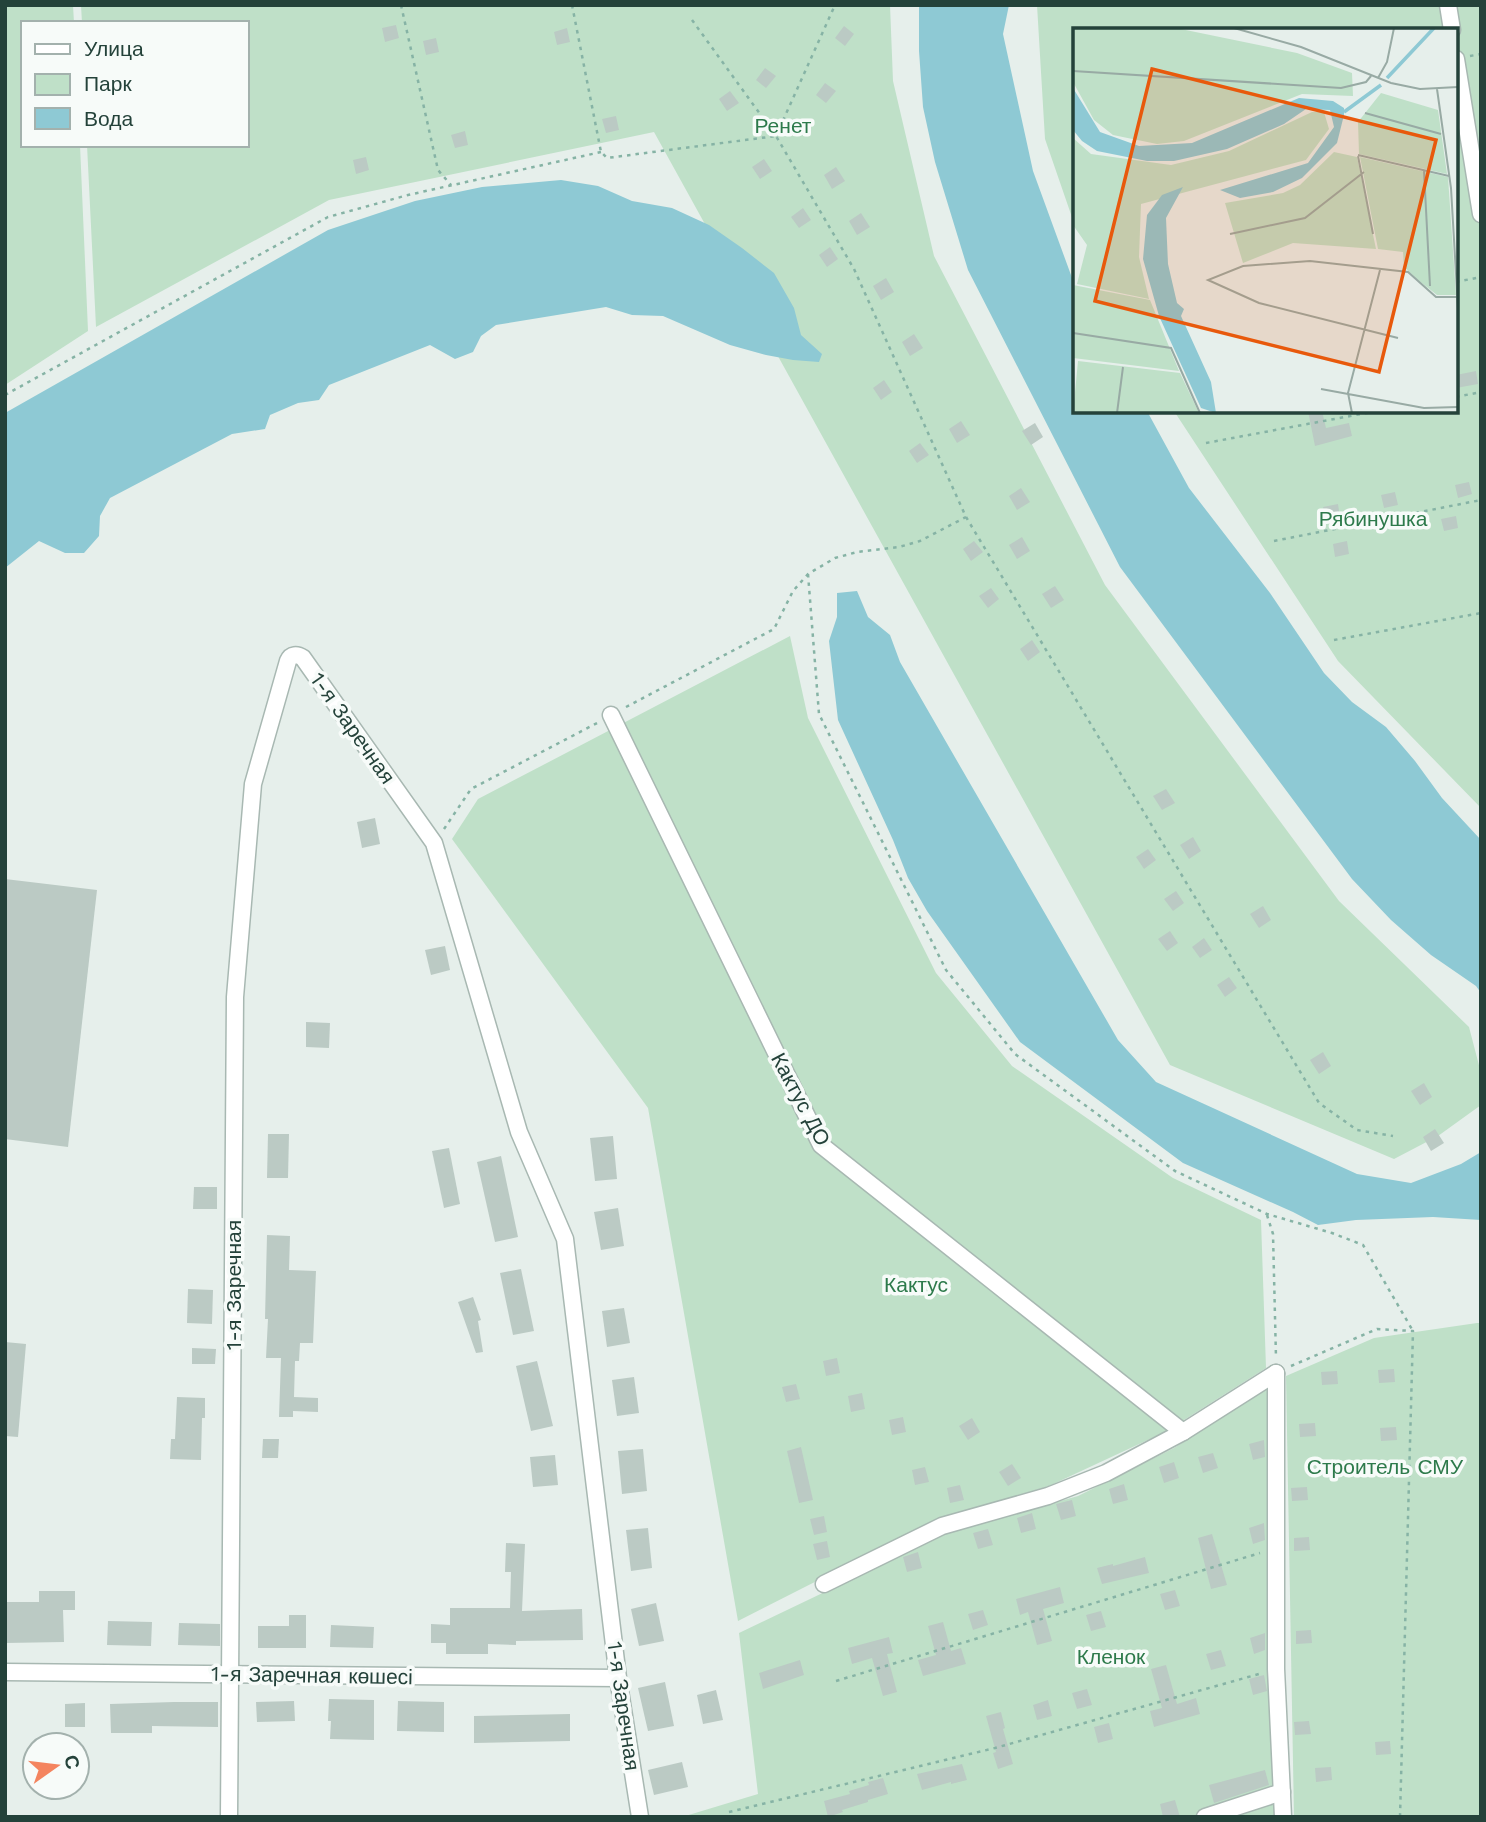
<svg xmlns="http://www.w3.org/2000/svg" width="1486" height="1822" font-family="'Work Sans',sans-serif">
	<rect width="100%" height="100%" fill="#e6efeb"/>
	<g fill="#bfe0c8">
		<path d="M 5,5 L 73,5 L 74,23 L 23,23 L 23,145 L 80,145 L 88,331 L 5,385 Z"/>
		<path d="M 81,5 L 890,5 L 893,81 L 934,256 L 1105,585 L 1339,901 L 1469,1027 L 1481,1073 L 1481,1105 L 1438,1136 L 1394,1159 L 1170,1065 L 654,132 L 329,200 L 96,327 L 87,145 L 247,145 L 247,23 L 82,23 Z"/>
		<path d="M 1037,5 L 1481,5 L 1481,808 L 1338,661 L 1174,411 L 1456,411 L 1456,30 L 1075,30 L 1075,226 L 1045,139 Z"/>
		<path d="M 790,636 L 808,718 L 936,973 L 1012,1066 L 1173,1178 L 1261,1220 L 1266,1368 L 1165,1432 L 1049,1486 L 937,1520 L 738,1621 L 648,1108 L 452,839 L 478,799 Z"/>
		<path d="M 1477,1323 L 1481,1323 L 1481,1817 L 1294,1817 L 1286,1376 L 1374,1338 Z"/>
		<path d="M 1268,1388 L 1275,1817 L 682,1817 L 758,1794 L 739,1633 L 950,1532 L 1078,1496 L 1174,1448 Z"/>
	</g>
	<g fill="#8ec9d4">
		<path d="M 919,5 L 1009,5 L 1003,34 L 1033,171 L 1075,286 L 1075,411 L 1147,411 L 1189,488 L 1270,593 L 1324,673 L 1352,702 L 1386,727 L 1415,761 L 1442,798 L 1481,840 L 1481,993 L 1476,986 L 1431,955 L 1391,920 L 1352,879 L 1120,567 L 968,270 L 935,162 L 923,107 L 919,51 Z"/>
		<path d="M 561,180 L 598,186 L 632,201 L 672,208 L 709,225 L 742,248 L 774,273 L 794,308 L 801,335 L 822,354 L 819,362 L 793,360 L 766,355 L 730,345 L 663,316 L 632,315 L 606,307 L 496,325 L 481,336 L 473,352 L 455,359 L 430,345 L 329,385 L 319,400 L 298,403 L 270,415 L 265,429 L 232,434 L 110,498 L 100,516 L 99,536 L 84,553 L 65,553 L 39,541 L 5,568 L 5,413 L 328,230 L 415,201 L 482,187 Z"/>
		<path d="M 857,591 L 868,617 L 890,635 L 900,662 L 1118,1040 L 1156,1082 L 1357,1174 L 1411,1183 L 1461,1164 L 1481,1152 L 1481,1220 L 1433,1217 L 1356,1220 L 1318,1225 L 1293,1212 L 1183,1163 L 1020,1042 L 927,911 L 908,878 L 893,840 L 838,720 L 829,641 L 837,617 L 837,593 Z"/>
	</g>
	<g fill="#bbcac4">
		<path d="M 396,25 L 399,38 L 385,42 L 382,28 Z"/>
		<path d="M 844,26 L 854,34 L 845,46 L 835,38 Z"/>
		<path d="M 567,28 L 570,42 L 557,45 L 554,32 Z"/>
		<path d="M 436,38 L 439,52 L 426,55 L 423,41 Z"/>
		<path d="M 765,68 L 776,76 L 766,88 L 756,80 Z"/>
		<path d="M 825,83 L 836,91 L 826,103 L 816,95 Z"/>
		<path d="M 730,91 L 739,103 L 727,111 L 719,99 Z"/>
		<path d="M 616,116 L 619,130 L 606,133 L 602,119 Z"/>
		<path d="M 465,131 L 468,145 L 455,148 L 451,135 Z"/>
		<path d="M 366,157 L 369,170 L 356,174 L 353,160 Z"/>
		<path d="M 764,159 L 772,171 L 760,179 L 752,167 Z"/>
		<path d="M 836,167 L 845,181 L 832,189 L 824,175 Z"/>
		<path d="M 803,208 L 811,220 L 799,228 L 791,217 Z"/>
		<path d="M 861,213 L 870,227 L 857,235 L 849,221 Z"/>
		<path d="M 830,247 L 838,259 L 827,267 L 819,255 Z"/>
		<path d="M 886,278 L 894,292 L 881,300 L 873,286 Z"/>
		<path d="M 914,334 L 923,348 L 910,356 L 902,342 Z"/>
		<path d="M 1476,371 L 1478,384 L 1456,388 L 1456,375 Z"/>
		<path d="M 884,380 L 892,392 L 881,400 L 873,388 Z"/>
		<path d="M 1308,411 L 1322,411 L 1326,428 L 1349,423 L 1352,436 L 1315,446 Z"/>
		<path d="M 961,421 L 970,435 L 957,443 L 949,429 Z"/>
		<path d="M 1035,423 L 1043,437 L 1031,445 L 1022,431 Z"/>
		<path d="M 920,443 L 929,455 L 917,463 L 909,451 Z"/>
		<path d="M 1469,482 L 1472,494 L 1458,498 L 1455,485 Z"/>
		<path d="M 1021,488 L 1030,502 L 1017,510 L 1009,496 Z"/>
		<path d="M 1395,492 L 1398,505 L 1384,508 L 1381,495 Z"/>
		<path d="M 1338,504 L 1340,517 L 1326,520 L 1323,507 Z"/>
		<path d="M 1456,516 L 1458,528 L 1444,531 L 1441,519 Z"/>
		<path d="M 1022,537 L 1030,551 L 1017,559 L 1009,545 Z"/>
		<path d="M 974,541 L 983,552 L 971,561 L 963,549 Z"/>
		<path d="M 1347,541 L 1349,554 L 1335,557 L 1333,544 Z"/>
		<path d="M 1055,586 L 1064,600 L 1051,608 L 1042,594 Z"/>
		<path d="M 991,588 L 999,599 L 988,608 L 979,596 Z"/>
		<path d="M 1032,640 L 1040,652 L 1028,661 L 1020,649 Z"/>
		<path d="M 1166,789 L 1175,803 L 1162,810 L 1153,796 Z"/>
		<path d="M 375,818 L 380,844 L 362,848 L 357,822 Z"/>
		<path d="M 1193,837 L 1201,851 L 1189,859 L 1180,845 Z"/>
		<path d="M 1148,849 L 1156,860 L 1144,869 L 1136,857 Z"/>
		<path d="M 5,879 L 97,890 L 68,1147 L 5,1139 Z"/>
		<path d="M 1176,891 L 1184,903 L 1173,911 L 1164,899 Z"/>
		<path d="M 1263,906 L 1271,920 L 1259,928 L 1250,914 Z"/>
		<path d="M 1170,931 L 1178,943 L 1167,951 L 1158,939 Z"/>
		<path d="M 1204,938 L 1212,950 L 1200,958 L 1192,947 Z"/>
		<path d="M 445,946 L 450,970 L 431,975 L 425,950 Z"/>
		<path d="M 1229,977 L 1237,988 L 1225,997 L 1217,985 Z"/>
		<path d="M 306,1022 L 330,1023 L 329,1048 L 306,1047 Z"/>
		<path d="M 1323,1052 L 1331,1066 L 1319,1074 L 1310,1060 Z"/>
		<path d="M 1424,1083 L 1432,1097 L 1420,1105 L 1411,1091 Z"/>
		<path d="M 1435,1129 L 1444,1143 L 1431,1151 L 1423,1137 Z"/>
		<path d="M 268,1134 L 289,1134 L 288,1178 L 267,1178 Z"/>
		<path d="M 613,1136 L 617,1179 L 595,1181 L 590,1138 Z"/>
		<path d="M 449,1148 L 460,1204 L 444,1208 L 432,1151 Z"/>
		<path d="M 501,1156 L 518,1237 L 495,1242 L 477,1162 Z"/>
		<path d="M 194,1187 L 217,1187 L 217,1209 L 193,1209 Z"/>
		<path d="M 618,1208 L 624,1246 L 601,1250 L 594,1212 Z"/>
		<path d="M 267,1235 L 290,1236 L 289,1270 L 316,1271 L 313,1343 L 300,1343 L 299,1361 L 295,1361 L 294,1397 L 318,1398 L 318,1412 L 293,1411 L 293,1417 L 279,1417 L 281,1358 L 266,1358 L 268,1319 L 265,1319 Z"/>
		<path d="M 521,1269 L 534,1331 L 513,1335 L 500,1273 Z"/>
		<path d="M 188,1289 L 213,1290 L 212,1324 L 187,1323 Z"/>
		<path d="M 473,1297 L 481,1320 L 478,1321 L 483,1352 L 476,1353 L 458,1302 Z"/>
		<path d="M 624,1308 L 630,1343 L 607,1347 L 602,1311 Z"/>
		<path d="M 5,1342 L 26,1344 L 18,1437 L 5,1436 Z"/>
		<path d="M 192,1348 L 216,1349 L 215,1364 L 192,1364 Z"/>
		<path d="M 837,1358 L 840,1373 L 826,1376 L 823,1361 Z"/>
		<path d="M 537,1361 L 553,1426 L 531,1431 L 516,1366 Z"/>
		<path d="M 1394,1369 L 1395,1382 L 1379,1383 L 1378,1370 Z"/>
		<path d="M 1337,1371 L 1338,1384 L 1322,1385 L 1321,1372 Z"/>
		<path d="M 634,1377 L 639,1413 L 617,1416 L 612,1380 Z"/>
		<path d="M 796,1384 L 800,1399 L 786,1402 L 782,1387 Z"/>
		<path d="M 862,1393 L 865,1409 L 851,1412 L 848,1396 Z"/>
		<path d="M 177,1397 L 205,1398 L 205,1418 L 202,1418 L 201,1460 L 170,1459 L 171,1439 L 175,1439 Z"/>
		<path d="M 903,1417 L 906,1432 L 892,1435 L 889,1420 Z"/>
		<path d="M 972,1418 L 980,1432 L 968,1440 L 959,1426 Z"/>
		<path d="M 1315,1423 L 1316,1436 L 1300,1437 L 1299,1424 Z"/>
		<path d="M 1396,1427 L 1397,1440 L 1381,1441 L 1380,1428 Z"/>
		<path d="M 263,1439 L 279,1439 L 278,1458 L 262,1458 Z"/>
		<path d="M 1264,1440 L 1265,1457 L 1253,1460 L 1249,1444 Z"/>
		<path d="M 801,1447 L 813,1500 L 799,1503 L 787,1451 Z"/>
		<path d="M 643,1449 L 647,1491 L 622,1494 L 618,1451 Z"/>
		<path d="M 1213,1453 L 1218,1468 L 1203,1473 L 1198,1457 Z"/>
		<path d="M 555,1455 L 558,1485 L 533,1487 L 530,1457 Z"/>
		<path d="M 1174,1462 L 1179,1478 L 1164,1483 L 1159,1467 Z"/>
		<path d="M 1012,1464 L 1021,1478 L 1008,1486 L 999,1472 Z"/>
		<path d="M 925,1467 L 929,1482 L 915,1485 L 912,1470 Z"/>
		<path d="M 1124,1484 L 1128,1500 L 1113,1504 L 1109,1489 Z"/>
		<path d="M 960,1485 L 964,1500 L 950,1503 L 947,1488 Z"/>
		<path d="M 1307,1487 L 1308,1500 L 1292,1501 L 1291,1488 Z"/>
		<path d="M 1072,1500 L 1076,1516 L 1061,1520 L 1056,1504 Z"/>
		<path d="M 1032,1513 L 1036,1529 L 1021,1533 L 1017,1518 Z"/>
		<path d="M 824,1516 L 827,1532 L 814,1535 L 810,1519 Z"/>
		<path d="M 1264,1523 L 1265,1540 L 1253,1544 L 1249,1528 Z"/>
		<path d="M 648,1528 L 652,1568 L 631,1571 L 626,1530 Z"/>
		<path d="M 988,1529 L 993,1545 L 978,1549 L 973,1533 Z"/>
		<path d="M 1212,1534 L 1227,1585 L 1211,1589 L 1198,1538 Z"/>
		<path d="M 1309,1537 L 1310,1550 L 1294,1551 L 1294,1538 Z"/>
		<path d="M 827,1541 L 830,1557 L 817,1560 L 813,1544 Z"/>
		<path d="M 506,1543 L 525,1544 L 522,1611 L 582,1609 L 583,1640 L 516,1641 L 516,1645 L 488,1644 L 488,1654 L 446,1654 L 446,1643 L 431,1643 L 431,1624 L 450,1625 L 450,1608 L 510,1608 L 511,1572 L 505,1572 Z"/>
		<path d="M 918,1552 L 922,1568 L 907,1572 L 903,1557 Z"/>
		<path d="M 1145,1557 L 1149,1573 L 1102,1584 L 1097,1568 L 1113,1564 L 1113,1566 Z"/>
		<path d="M 1060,1587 L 1064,1603 L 1043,1609 L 1052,1641 L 1037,1645 L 1028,1612 L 1020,1615 L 1016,1599 Z"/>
		<path d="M 1175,1590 L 1180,1606 L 1165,1610 L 1160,1594 Z"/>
		<path d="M 39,1591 L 75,1591 L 75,1610 L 63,1610 L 64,1642 L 5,1643 L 5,1602 L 39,1602 Z"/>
		<path d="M 656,1603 L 664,1641 L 639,1646 L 631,1609 Z"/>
		<path d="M 983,1610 L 988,1625 L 973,1630 L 968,1614 Z"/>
		<path d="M 1101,1611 L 1106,1627 L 1091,1631 L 1086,1615 Z"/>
		<path d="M 289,1615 L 306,1615 L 306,1648 L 258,1648 L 258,1626 L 289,1626 Z"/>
		<path d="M 108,1621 L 152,1622 L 151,1646 L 107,1645 Z"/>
		<path d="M 943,1622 L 951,1651 L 961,1648 L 966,1664 L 923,1676 L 918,1660 L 936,1655 L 928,1626 Z"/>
		<path d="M 179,1623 L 220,1624 L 220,1646 L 178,1645 Z"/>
		<path d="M 331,1625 L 374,1627 L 373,1648 L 330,1647 Z"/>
		<path d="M 1311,1630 L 1312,1643 L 1296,1644 L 1296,1631 Z"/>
		<path d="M 1265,1633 L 1265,1650 L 1254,1654 L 1250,1638 Z"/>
		<path d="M 889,1637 L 893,1653 L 887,1654 L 897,1692 L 883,1696 L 872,1658 L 852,1664 L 848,1648 Z"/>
		<path d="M 1221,1650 L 1226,1666 L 1211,1670 L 1206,1654 Z"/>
		<path d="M 800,1660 L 804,1675 L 763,1689 L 759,1673 Z"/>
		<path d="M 1166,1665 L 1177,1704 L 1196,1698 L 1200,1714 L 1154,1727 L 1150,1711 L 1162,1708 L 1151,1669 Z"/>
		<path d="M 1264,1675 L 1267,1691 L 1253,1695 L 1249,1679 Z"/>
		<path d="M 665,1682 L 674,1726 L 648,1731 L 638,1688 Z"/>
		<path d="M 1087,1689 L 1092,1705 L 1077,1709 L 1072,1693 Z"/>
		<path d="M 716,1690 L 723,1720 L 703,1724 L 697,1695 Z"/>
		<path d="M 329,1699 L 374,1700 L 374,1740 L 330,1739 L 331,1721 L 328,1721 Z"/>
		<path d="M 1048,1700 L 1052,1716 L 1037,1720 L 1033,1705 Z"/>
		<path d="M 294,1701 L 295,1721 L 257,1722 L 256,1702 Z"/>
		<path d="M 398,1701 L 444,1702 L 444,1732 L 397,1731 Z"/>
		<path d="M 174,1702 L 218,1702 L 218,1727 L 152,1726 L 152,1733 L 111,1733 L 110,1704 Z"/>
		<path d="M 85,1703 L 85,1727 L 65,1727 L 65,1704 Z"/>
		<path d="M 1001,1712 L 1005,1728 L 1003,1729 L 1013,1764 L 998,1769 L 993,1753 L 996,1752 L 986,1716 Z"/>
		<path d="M 570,1714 L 570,1741 L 474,1743 L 474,1716 Z"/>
		<path d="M 1309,1721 L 1311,1734 L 1295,1735 L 1294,1722 Z"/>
		<path d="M 1109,1723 L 1113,1739 L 1098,1743 L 1094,1727 Z"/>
		<path d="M 1390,1741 L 1391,1754 L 1376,1755 L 1375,1742 Z"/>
		<path d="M 682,1762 L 688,1787 L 654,1795 L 648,1770 Z"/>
		<path d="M 962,1764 L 967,1780 L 951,1784 L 951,1782 L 922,1790 L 917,1774 Z"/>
		<path d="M 1331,1767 L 1332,1780 L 1316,1782 L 1315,1768 Z"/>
		<path d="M 1265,1770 L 1269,1785 L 1214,1803 L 1209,1785 Z"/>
		<path d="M 883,1778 L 888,1794 L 868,1800 L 868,1802 L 842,1810 L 843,1812 L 828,1817 L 824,1801 L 850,1794 L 849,1791 L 869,1785 L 868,1782 Z"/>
		<path d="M 1175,1800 L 1180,1817 L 1163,1817 L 1160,1804 Z"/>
	</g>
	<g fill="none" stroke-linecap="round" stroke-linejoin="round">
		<g stroke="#a8b8b2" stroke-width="19">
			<g id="street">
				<path d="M 1448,5 L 1452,30"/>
				<path d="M 1456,59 L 1481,214"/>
				<path d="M 611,715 L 821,1145 L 1183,1432"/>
				<path d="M 1276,1373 L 1276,1669 L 1283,1817"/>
				<path d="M 824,1584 L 942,1526 L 1048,1496 L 1106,1473 L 1183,1432 L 1276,1373"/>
				<path d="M 5,1672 L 618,1678"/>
				<path d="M 229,1817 L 235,997 L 253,784 L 288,661 C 291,654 297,654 303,658 L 434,843 L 519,1132 L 565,1239 L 618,1678 L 640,1817"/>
				<path d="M 1205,1817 L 1282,1792"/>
			</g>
		</g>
		<g stroke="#86b3a5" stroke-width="2.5" stroke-dasharray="3.5 5" stroke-linecap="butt">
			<path d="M 401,5 L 438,170 L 451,185"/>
			<path d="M 572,5 L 601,152 L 607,158 L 776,136"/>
			<path d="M 692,20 L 776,136 L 854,269 L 966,517 L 1319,1103 L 1357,1130 L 1393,1136"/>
			<path d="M 1470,56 L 1481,54"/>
			<path d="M 776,136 L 835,5"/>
			<path d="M 1456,282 L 1481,277"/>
			<path d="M 5,395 L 328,217 L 408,195 L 601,152"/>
			<path d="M 1456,397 L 1481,392"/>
			<path d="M 1206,443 L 1377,411"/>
			<path d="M 1274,541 L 1481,500"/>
			<path d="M 808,574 L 819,714 L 946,970 L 1015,1054 L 1175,1171 L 1267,1214 L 1332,1233 L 1363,1245 L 1413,1331"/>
			<path d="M 1334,640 L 1481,613"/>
			<path d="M 626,707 L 774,629 L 793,591 L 808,574 L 835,558 L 857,552 L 899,547 L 920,541 L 966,517"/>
			<path d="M 444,829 L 471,789 L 599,722"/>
			<path d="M 1267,1215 L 1273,1234 L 1276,1358"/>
			<path d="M 1291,1366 L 1377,1329 L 1413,1331 L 1400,1817"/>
			<path d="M 836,1681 L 1260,1553"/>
			<path d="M 729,1812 L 995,1748 L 1259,1674"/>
		</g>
		<use href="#street" stroke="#fff" stroke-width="16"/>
	</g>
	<g text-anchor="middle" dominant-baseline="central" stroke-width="7" stroke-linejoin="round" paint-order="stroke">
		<g font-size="21" fill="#2d7a4b" stroke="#f7fbf9">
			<text x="783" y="125">Ренет</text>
			<text x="1373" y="518">Рябинушка</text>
			<text x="916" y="1284">Кактус</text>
			<text x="1385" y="1466">Строитель СМУ</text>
			<text x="1111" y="1656">Кленок</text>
		</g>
		<g font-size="21" fill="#24423a" stroke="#f7fbf9">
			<text transform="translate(353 728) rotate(55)">1-я Заречная</text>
			<text transform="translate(801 1099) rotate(62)">Кактус ДО</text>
			<text transform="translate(233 1285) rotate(-90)">1-я Заречная</text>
			<text transform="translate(312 1675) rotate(1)">1-я Заречная көшесі</text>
			<text transform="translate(624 1706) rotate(82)">1-я Заречная</text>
		</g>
	</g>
	<g transform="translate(1073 28)">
		<rect width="385" height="385" fill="#e6efeb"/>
		<path d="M 0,0 L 103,0 L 224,25 L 279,45 L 280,68 L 229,66 L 111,113 L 84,116 L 40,107 L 21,92 L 0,54 ZM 308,65 L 365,82 L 374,146 L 286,126 L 285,94 ZM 239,84 L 251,84 L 256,101 L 233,132 L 68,176 L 66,229 L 76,271 L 4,256 L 14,217 L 0,197 L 0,110 L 18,126 L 98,137 L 156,123 ZM 261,124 L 284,129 L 303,221 L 220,215 L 170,235 L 152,175 L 210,165 L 227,157 ZM 287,129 L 375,149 L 383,267 L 364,267 L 345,252 L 331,239 L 330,224 L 305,221 ZM 0,257 L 77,272 L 106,343 L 0,330 ZM 5,333 L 107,345 L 126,385 L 0,385 Z" fill="#bfe0c8"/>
		<path d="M 0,60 L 27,104 L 66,118 L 119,115 L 226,70 L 260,73 L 271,80 L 271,87 L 264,115 L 229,150 L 200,164 L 167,170 L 147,162 L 235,135 L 261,99 L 257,82 L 233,81 L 211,96 L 154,121 L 101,133 L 74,133 L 24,123 L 9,113 L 0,102 ZM 110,159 L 93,190 L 95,236 L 104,275 L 111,281 L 108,288 L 138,354 L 143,385 L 128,380 L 86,288 L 70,231 L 74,187 L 89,167 Z" fill="#8ec9d4"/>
		<path fill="none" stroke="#8ec9d4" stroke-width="3.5" d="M 314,50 L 361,0M 271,84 L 308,57"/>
		<path fill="none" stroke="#98aaa4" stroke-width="2" d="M 161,0 L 228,19 L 318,55 L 347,61 L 385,59M 0,43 L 268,60 L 293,54 L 298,48M 305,50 L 314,34 L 321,0M 364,61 L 378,160 L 385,280M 292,85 L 368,106M 285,127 L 376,148M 285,128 L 300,206M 351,143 L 357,258M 157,206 L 232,190 L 291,144M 0,305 L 98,320 L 127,385M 325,310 L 186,275 L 135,252 L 170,238 L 237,233 L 335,244 L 363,269 L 384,269M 248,361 L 351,380 L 385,379M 44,385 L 50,339M 279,385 L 275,365 L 307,242"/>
		<path fill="#e8590c" fill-opacity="0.15" stroke="#e8590c" stroke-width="3.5" d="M 79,41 L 363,112 L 306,344 L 22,273 Z"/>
		<rect width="385" height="385" fill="none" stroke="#24423a" stroke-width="3.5"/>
	</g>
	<rect width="1486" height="1822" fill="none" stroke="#24423a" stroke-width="14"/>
	<rect x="21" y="21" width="228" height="126" fill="#f7fbf9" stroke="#a3b1ad" stroke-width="2"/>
	<rect x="35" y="44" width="35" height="10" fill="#ffffff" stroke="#a3b1ad" stroke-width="2"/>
	<text x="84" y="56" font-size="21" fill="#24423a">Улица</text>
	<rect x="35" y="74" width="35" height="21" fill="#bfe0c8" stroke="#a3b1ad" stroke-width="2"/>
	<text x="84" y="91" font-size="21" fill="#24423a">Парк</text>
	<rect x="35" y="108" width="35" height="21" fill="#8ec9d4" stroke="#a3b1ad" stroke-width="2"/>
	<text x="84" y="126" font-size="21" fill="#24423a">Вода</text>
	<g transform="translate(56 1766) rotate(76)"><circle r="33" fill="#f7fbf9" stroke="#a3b1ad" stroke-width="2"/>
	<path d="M0-5L12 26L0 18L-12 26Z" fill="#f4845f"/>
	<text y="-10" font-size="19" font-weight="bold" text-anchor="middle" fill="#24423a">С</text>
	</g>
</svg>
